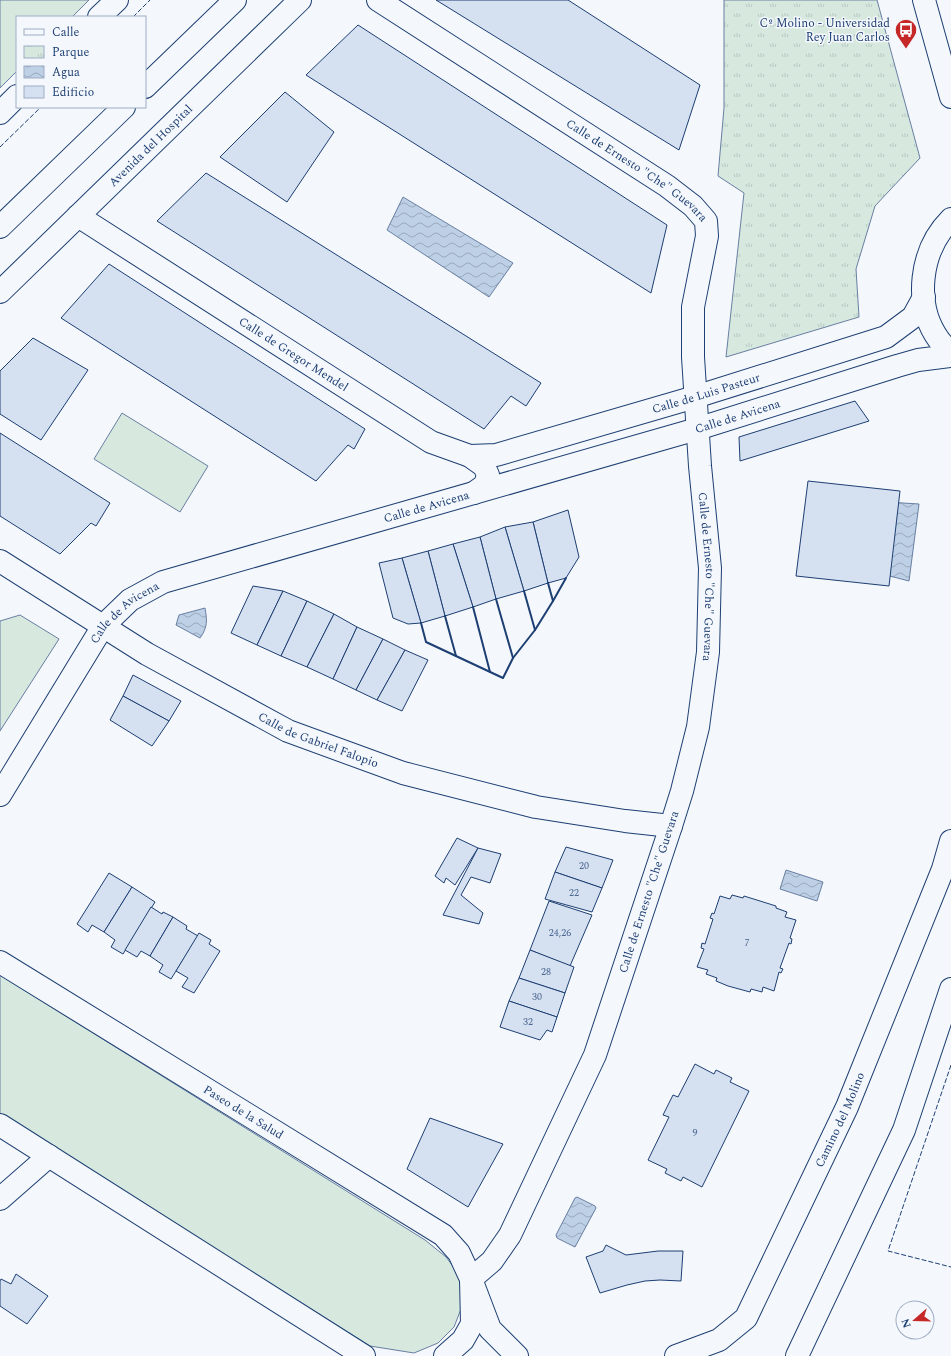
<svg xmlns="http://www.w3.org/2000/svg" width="951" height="1356" font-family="Spectral,serif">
	<defs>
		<pattern id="park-tufts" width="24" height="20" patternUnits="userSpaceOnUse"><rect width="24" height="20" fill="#d7e8df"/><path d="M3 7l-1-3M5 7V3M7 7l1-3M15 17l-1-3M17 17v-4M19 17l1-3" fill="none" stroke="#b8c8c3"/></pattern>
		<pattern id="water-waves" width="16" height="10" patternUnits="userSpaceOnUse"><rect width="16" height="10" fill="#bed0e5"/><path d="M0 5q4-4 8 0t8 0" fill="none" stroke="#9aaabe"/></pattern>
	</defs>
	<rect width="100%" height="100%" fill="#f4f7fb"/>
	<g fill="#d7e8df" stroke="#687fa3">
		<path d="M 0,0 L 89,0 L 72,17 L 17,17 L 17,71 L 0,88 Z"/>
		<path d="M 122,413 L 208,466 L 180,512 L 94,459 Z"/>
		<path d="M 20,615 L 59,639 L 0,731 L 0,621 Z"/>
		<path d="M 0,975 L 425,1240 L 446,1257 L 461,1277 L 461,1309 L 454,1327 L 438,1343 L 414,1353 L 370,1346 L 0,1114 Z"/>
	</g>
	<path fill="url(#park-tufts)" stroke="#687fa3" d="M 724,0 L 877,0 L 920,158 L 875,206 L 856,269 L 859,317 L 726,357 L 744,193 L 718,176 L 724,108 Z"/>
	<g fill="url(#water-waves)" stroke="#687fa3">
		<path d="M 403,197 L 513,263 L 489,297 L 387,230 Z"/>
		<path d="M 887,502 L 919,504 L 909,581 L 878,573 Z"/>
		<path d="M 205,608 C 207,620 208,627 200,638 L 176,625 L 179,615 Z"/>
		<path d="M 786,870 L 823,882 L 817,901 L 780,889 Z"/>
		<path d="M 577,1197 L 595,1206 L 596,1208 L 575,1247 L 557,1238 L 556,1235 L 575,1198 Z"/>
	</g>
	<g fill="#d5e0f0" stroke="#1d3f73">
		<path d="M 436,0 L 568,0 L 700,85 L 679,150 Z"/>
		<path d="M 358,25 L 667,225 L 651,293 L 306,75 Z"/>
		<path d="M 285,92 L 334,132 L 287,202 L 220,157 Z"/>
		<path d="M 206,173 L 541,383 L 526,406 L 511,396 L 484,429 L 157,221 Z"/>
		<path d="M 109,264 L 365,429 L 354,449 L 348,445 L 316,481 L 61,318 Z"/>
		<path d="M 33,338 L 88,370 L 41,440 L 0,414 L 0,371 Z"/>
		<path d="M 855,401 L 869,421 L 740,461 L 739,437 Z"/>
		<path d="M 0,433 L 110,503 L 96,526 L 91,523 L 60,554 L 0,516 Z"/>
		<path d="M 808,481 L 900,491 L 889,586 L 796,576 Z"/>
		<path d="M 568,510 L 579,557 L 566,578 L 548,583 L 533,522 Z"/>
		<path d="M 533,522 L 548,583 L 524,591 L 505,527 Z"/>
		<path d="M 505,527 L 524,591 L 496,599 L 480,537 Z"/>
		<path d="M 480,537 L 496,599 L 473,607 L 453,544 Z"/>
		<path d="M 453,544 L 473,607 L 445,616 L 428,551 Z"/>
		<path d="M 428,551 L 445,616 L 421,623 L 402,558 Z"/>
		<path d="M 402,558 L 421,623 L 408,624 L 393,618 L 379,563 Z"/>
		<path d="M 253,586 L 283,591 L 257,645 L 231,633 Z"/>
		<path d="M 283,591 L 307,601 L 281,656 L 257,645 Z"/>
		<path d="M 307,601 L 334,614 L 307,667 L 281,656 Z"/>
		<path d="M 334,614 L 357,627 L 333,679 L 307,667 Z"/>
		<path d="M 357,627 L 383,639 L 356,690 L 333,679 Z"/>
		<path d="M 383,639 L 405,650 L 377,700 L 356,690 Z"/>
		<path d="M 405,650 L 428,660 L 402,711 L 377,700 Z"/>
		<path d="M 133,675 L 181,701 L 169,721 L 123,696 Z"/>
		<path d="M 123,696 L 169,721 L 152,746 L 110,720 Z"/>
		<path d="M 457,838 L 478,848 L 455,885 L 446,878 L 444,883 L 435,876 Z"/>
		<path d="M 566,847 L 613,860 L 602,888 L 555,872 Z"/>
		<path d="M 478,848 L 501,854 L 490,883 L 471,877 L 461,895 L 483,913 L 479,924 L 443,915 Z"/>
		<path d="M 555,872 L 602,888 L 592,912 L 545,899 Z"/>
		<path d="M 109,873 L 132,887 L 104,932 L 92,925 L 88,932 L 77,924 Z"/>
		<path d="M 132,887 L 155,902 L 123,954 L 111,947 L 115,940 L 104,932 Z"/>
		<path d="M 732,895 L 743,898 L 744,896 L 776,906 L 776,908 L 787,912 L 785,917 L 796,920 L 790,938 L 792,939 L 791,944 L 789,943 L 780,968 L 783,969 L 781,973 L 779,972 L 774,991 L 763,987 L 762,992 L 751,989 L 750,992 L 728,986 L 716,981 L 717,978 L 706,974 L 708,970 L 697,967 L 704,949 L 701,948 L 702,943 L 705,944 L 713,919 L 710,918 L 712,913 L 714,914 L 720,896 L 730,899 Z"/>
		<path d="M 549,901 L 592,915 L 570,966 L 530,950 Z"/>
		<path d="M 151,907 L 162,914 L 163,912 L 173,917 L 150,956 L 141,951 L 137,957 L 125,950 Z"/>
		<path d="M 173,917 L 187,926 L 186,929 L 198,936 L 171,979 L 159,972 L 163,965 L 150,956 Z"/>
		<path d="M 199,933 L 211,940 L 209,944 L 220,951 L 194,993 L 182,987 L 188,978 L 176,971 Z"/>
		<path d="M 530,950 L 574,967 L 565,993 L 519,978 Z"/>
		<path d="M 519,978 L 565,993 L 557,1017 L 509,1001 Z"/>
		<path d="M 509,1001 L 557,1017 L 552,1032 L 547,1030 L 540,1040 L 500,1027 Z"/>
		<path d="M 695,1064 L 714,1074 L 716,1070 L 732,1078 L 730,1082 L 749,1091 L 702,1187 L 683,1177 L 681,1181 L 665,1173 L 667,1169 L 648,1160 L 669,1117 L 663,1115 L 673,1095 L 678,1097 Z"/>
		<path d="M 430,1118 L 503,1144 L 468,1207 L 407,1169 Z"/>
		<path d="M 606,1245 L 626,1255 L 658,1251 L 683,1251 L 681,1281 L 660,1280 L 645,1281 L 627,1285 L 600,1293 L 586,1257 L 603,1251 Z"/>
		<path d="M 16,1274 L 48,1296 L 27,1324 L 0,1306 L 0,1281 L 1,1279 L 11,1284 Z"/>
	</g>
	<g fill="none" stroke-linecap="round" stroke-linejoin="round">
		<g stroke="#1d3f73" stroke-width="24">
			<g id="minor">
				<path id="s1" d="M 378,0 L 667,186 L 693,206 L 706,221 L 707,236 L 693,307 L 693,357 L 700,466 L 710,568 L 708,652 L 698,727 L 682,791 L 671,826 L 595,1055 L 510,1235 L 492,1261 L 471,1279 L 472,1324 L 463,1340 L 445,1356"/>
				<path d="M 99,17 L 117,0"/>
				<path d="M 0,113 L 17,96"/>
				<path id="s2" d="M 78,216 L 431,442 L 470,456 L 484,466 L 488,475 L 485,485 L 474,493"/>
				<path id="s3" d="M 470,456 L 496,455 L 695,397 L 886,337 L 913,317 L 924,297"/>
				<path id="s4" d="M 0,561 L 147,654 L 288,731 L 403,773 L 536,807 L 625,821 L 671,826"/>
				<path id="s5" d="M 0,795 L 103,626 L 130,600 L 163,582 L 697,429 L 897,366 L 918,360 L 951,356"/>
				<path id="s6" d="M 0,962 L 443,1235 L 459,1253 L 471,1279 L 490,1329 L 517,1356"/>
				<path d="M 0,1125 L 364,1356"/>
				<path d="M 0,1199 L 49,1156"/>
			</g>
		</g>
		<g stroke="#1d3f73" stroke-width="24">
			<g id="major">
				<path d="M 924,0 L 951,97"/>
				<path d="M 145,87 L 235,0"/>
				<path d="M 951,219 C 920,250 913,304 939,340 C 943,345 947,349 951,354"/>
				<path d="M 0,227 L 124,107"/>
				<path id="s7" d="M 0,292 L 300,0"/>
				<path id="s8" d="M 676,1356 L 719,1340 L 746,1318 L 847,1107 L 943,869 L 951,841"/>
				<path d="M 797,1356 L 904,1130 L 951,989"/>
			</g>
		</g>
		<use href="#minor" stroke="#f4f7fb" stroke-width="22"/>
		<use href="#major" stroke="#f4f7fb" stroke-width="22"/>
		<g stroke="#1d3f73" stroke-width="1" stroke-dasharray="5 2" stroke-linecap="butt">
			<path d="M 133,17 L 150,0"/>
			<path d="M 0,147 L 41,107"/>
			<path d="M 951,1065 L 888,1251 L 951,1267"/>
		</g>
		<g stroke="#1d3f73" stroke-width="2">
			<path d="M 548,583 L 553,601"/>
			<path d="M 524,591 L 535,630"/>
			<path d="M 496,599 L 513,658"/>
			<path d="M 473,607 L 490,672"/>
			<path d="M 445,616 L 456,656"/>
			<path d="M 421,623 L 426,642 L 503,678 L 513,658 L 535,630 L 553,601 L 566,578"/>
		</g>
	</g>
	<defs>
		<g id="bus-pin" transform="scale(1.15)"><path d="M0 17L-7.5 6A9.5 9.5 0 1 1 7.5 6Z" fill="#c62828" stroke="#f4f7fb"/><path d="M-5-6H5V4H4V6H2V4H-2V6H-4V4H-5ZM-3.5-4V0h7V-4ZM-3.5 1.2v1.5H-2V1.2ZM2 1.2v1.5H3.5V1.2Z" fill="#fff"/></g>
	</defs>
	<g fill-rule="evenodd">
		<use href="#bus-pin" x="906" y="30"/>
	</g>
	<g text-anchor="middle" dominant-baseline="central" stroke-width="3" stroke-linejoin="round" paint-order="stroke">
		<g font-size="10" fill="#4b6792">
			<text x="584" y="866">20</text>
			<text x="574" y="893">22</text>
			<text x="560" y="933">24,26</text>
			<text x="747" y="943">7</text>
			<text x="546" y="972">28</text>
			<text x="537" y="997">30</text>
			<text x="528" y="1022">32</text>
			<text x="695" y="1133">9</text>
		</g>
		<g font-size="12" fill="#1d3f73" stroke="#f4f7fb" text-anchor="end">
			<text x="890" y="23">Cº Molino - Universidad<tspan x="890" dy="14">Rey Juan Carlos</tspan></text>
		</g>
		<g font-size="12" fill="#1d3f73" stroke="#f4f7fb">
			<text stroke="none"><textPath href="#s7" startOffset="210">Avenida del Hospital</textPath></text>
			<text stroke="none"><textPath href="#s1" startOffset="310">Calle de Ernesto "Che" Guevara</textPath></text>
			<text stroke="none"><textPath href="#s2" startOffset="256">Calle de Gregor Mendel</textPath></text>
			<text stroke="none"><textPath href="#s3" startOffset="245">Calle de Luis Pasteur</textPath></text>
			<text stroke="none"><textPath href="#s5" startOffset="871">Calle de Avicena</textPath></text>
			<text stroke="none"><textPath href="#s5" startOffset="547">Calle de Avicena</textPath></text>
			<text stroke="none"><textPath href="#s1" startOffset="754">Calle de Ernesto "Che" Guevara</textPath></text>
			<text stroke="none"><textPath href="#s5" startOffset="223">Calle de Avicena</textPath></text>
			<text stroke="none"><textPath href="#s4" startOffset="366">Calle de Gabriel Falopio</textPath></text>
			<text transform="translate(649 892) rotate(-72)">Calle de Ernesto "Che" Guevara</text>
			<text stroke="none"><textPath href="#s6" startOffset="286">Paseo de la Salud</textPath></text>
			<text stroke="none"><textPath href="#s8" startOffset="300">Camino del Molino</textPath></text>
		</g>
	</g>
	<rect x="16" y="16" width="130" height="92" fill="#f4f7fb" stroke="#9eadc5"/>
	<rect x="24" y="29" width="20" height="6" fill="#f4f7fb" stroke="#9eadc5"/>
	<text x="52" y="36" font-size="12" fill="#1d3f73">Calle</text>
	<rect x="24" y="46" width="20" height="12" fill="url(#park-tufts)" stroke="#9eadc5"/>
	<text x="52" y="56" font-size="12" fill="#1d3f73">Parque</text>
	<rect x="24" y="66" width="20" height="12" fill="url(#water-waves)" stroke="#9eadc5"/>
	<text x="52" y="76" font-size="12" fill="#1d3f73">Agua</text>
	<rect x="24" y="86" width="20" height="12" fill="#d5e0f0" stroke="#9eadc5"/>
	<text x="52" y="96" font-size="12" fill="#1d3f73">Edificio</text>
	<g transform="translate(915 1320) rotate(250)"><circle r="19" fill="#f4f7fb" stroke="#9eadc5"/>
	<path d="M0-3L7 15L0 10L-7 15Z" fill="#c62828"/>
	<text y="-6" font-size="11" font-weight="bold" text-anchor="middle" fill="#1d3f73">N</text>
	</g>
</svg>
